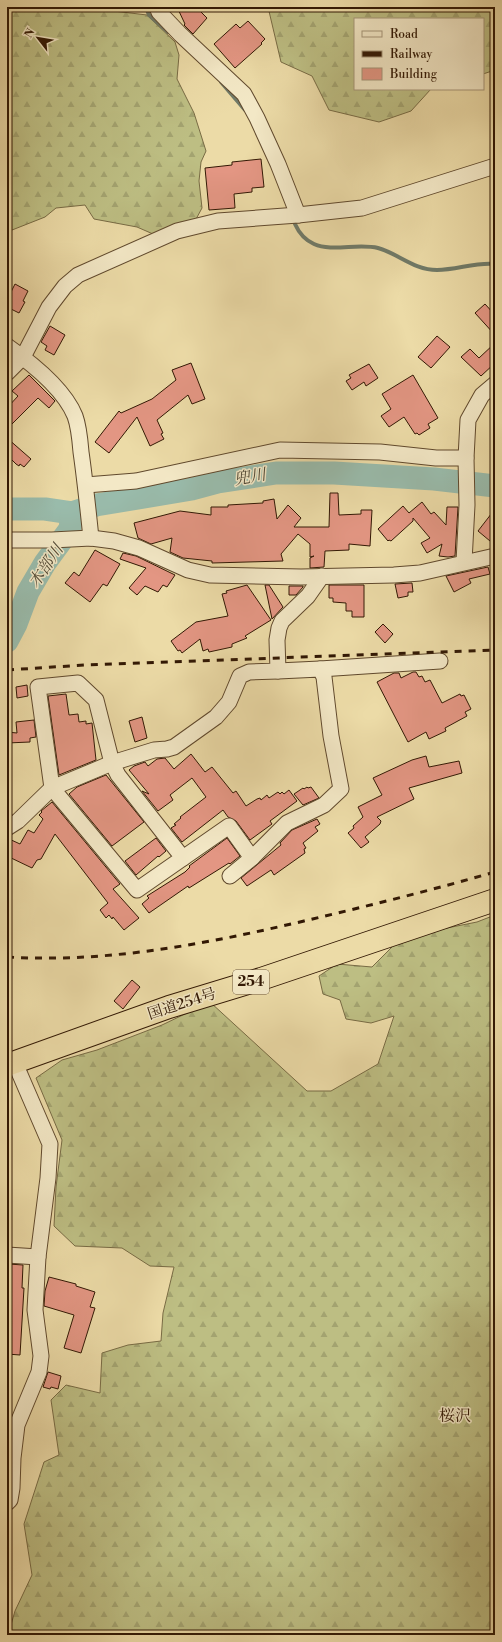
<svg xmlns="http://www.w3.org/2000/svg" width="502" height="1642" font-family="'Libre Bodoni','Noto Serif JP',serif">
	<defs>
		<pattern id="forest-firs" width="22" height="20" patternUnits="userSpaceOnUse"><rect width="22" height="20" fill="#bdbe83"/><path d="M5 1l3.5 6h-7zM16 11l3.5 6h-7z" fill="#a3a370"/></pattern>
	</defs>
	<rect width="100%" height="100%" fill="#ecdba7"/>
	<filter id="stains"><feTurbulence type="fractalNoise" baseFrequency=".005" numOctaves="4"/><feColorMatrix values="0 0 0 0 .2 0 0 0 0 .09 0 0 0 0 .02 0 0 0 .5 -.17"/></filter>
	<radialGradient id="worn" r=".72"><stop offset=".6" stop-color="#630" stop-opacity="0"/><stop offset="1" stop-color="#630" stop-opacity=".3"/></radialGradient>
	<g fill="url(#forest-firs)" stroke="#786b44">
		<path d="M 7,7 L 80,7 L 147,15 L 175,42 L 179,55 L 177,79 L 194,113 L 206,151 L 201,162 L 199,181 L 202,208 L 195,221 L 153,234 L 137,227 L 94,219 L 85,205 L 56,208 L 45,217 L 7,232 Z"/>
		<path d="M 268,7 L 495,7 L 495,73 L 492,71 L 483,74 L 483,19 L 355,19 L 355,89 L 431,89 L 411,111 L 379,122 L 329,110 L 312,76 L 281,62 Z"/>
		<path d="M 495,915 L 495,1635 L 8,1635 L 15,1611 L 32,1575 L 24,1524 L 44,1462 L 59,1455 L 51,1400 L 66,1385 L 100,1393 L 102,1353 L 128,1345 L 161,1341 L 163,1313 L 174,1267 L 150,1266 L 122,1248 L 75,1246 L 54,1226 L 56,1187 L 62,1140 L 36,1078 L 62,1060 L 97,1050 L 162,1025 L 210,1002 L 307,1091 L 331,1091 L 378,1064 L 394,1016 L 371,1023 L 346,1019 L 340,1000 L 323,994 L 319,976 L 337,964 L 372,967 L 396,943 L 442,929 L 477,922 Z"/>
	</g>
	<g fill="none" stroke-linecap="round" stroke-linejoin="round">
		<g stroke="#707a68" stroke-width="4">
			<path d="M 146,7 L 149,15 L 168,32"/>
			<path d="M 221,82 L 245,110"/>
			<path d="M 295,224 C 299,233 305,240 314,244 C 332,252 358,243 378,248 C 399,254 414,270 437,270 C 457,270 475,262 495,264"/>
		</g>
		<g stroke="#99bbab" stroke-width="23">
			<path d="M 7,509 L 45,509 L 72,513 L 96,505 L 192,489 L 218,482 L 276,473 L 334,473 L 434,479 L 495,486"/>
			<path d="M 7,641 L 16,624 L 28,592 L 45,563 L 70,529 L 72,513"/>
		</g>
	</g>
	<g fill="#e39683" stroke="#321804">
		<path d="M 177,7 L 196,7 L 207,18 L 193,34 L 184,25 L 185,24 Z"/>
		<path d="M 248,21 L 265,39 L 261,43 L 262,44 L 235,68 L 214,44 L 236,24 L 240,28 Z"/>
		<path d="M 261,159 L 264,187 L 252,188 L 252,192 L 234,194 L 235,208 L 209,210 L 205,168 L 232,165 L 232,162 Z"/>
		<path d="M 15,284 L 28,291 L 23,301 L 25,302 L 19,313 L 7,307 L 7,300 Z"/>
		<path d="M 485,304 L 495,315 L 495,335 L 475,313 Z"/>
		<path d="M 50,326 L 65,335 L 54,355 L 45,350 L 47,346 L 41,342 Z"/>
		<path d="M 437,336 L 450,347 L 431,368 L 418,357 Z"/>
		<path d="M 495,343 L 495,363 L 481,376 L 461,357 L 470,349 L 479,358 Z"/>
		<path d="M 191,363 L 205,399 L 192,404 L 188,395 L 157,420 L 163,433 L 161,434 L 164,439 L 150,446 L 137,417 L 109,453 L 95,442 L 119,411 L 121,413 L 152,399 L 176,380 L 172,370 Z"/>
		<path d="M 369,364 L 378,378 L 366,386 L 364,382 L 352,390 L 346,381 L 351,378 L 349,375 Z"/>
		<path d="M 29,375 L 55,401 L 49,408 L 38,398 L 7,429 L 7,408 L 18,396 L 12,391 Z"/>
		<path d="M 413,375 L 438,418 L 428,424 L 430,428 L 419,435 L 417,433 L 415,434 L 404,417 L 389,427 L 381,416 L 391,409 L 382,394 Z"/>
		<path d="M 7,438 L 31,459 L 24,467 L 20,464 L 19,466 L 16,464 L 7,455 Z"/>
		<path d="M 330,493 L 338,493 L 339,515 L 361,514 L 361,510 L 372,510 L 370,546 L 349,544 L 349,550 L 325,551 L 324,567 L 310,568 L 310,558 L 314,556 L 310,557 L 310,544 L 298,534 L 281,554 L 283,561 L 212,563 L 212,561 L 183,558 L 170,552 L 172,538 L 151,544 L 138,538 L 134,523 L 180,511 L 211,515 L 211,507 L 228,507 L 228,505 L 263,503 L 263,501 L 274,499 L 277,519 L 288,505 L 301,518 L 294,527 L 329,527 Z"/>
		<path d="M 422,502 L 431,514 L 434,512 L 446,525 L 447,507 L 458,507 L 455,556 L 448,557 L 439,556 L 442,544 L 427,553 L 421,543 L 430,538 L 413,518 L 413,521 L 391,541 L 389,540 L 388,541 L 378,529 L 403,506 L 409,513 Z"/>
		<path d="M 495,509 L 495,535 L 490,541 L 478,531 Z"/>
		<path d="M 95,550 L 120,564 L 107,586 L 103,584 L 90,602 L 65,583 L 74,572 L 79,576 Z"/>
		<path d="M 123,553 L 136,556 L 175,575 L 167,587 L 163,585 L 158,592 L 145,586 L 137,595 L 129,588 L 146,568 L 120,559 Z"/>
		<path d="M 488,567 L 490,574 L 469,579 L 471,583 L 454,592 L 446,576 Z"/>
		<path d="M 412,583 L 413,592 L 408,592 L 408,596 L 398,598 L 395,584 Z"/>
		<path d="M 247,585 L 271,620 L 245,636 L 247,638 L 232,644 L 232,647 L 209,652 L 208,649 L 203,651 L 200,639 L 182,653 L 180,650 L 178,651 L 171,641 L 196,622 L 228,616 L 222,594 L 227,593 L 226,591 Z"/>
		<path d="M 265,585 L 269,585 L 283,607 L 272,619 Z"/>
		<path d="M 329,585 L 364,585 L 364,617 L 352,617 L 352,611 L 346,611 L 346,603 L 333,602 L 333,598 L 329,598 Z"/>
		<path d="M 289,586 L 303,586 L 303,587 L 296,595 L 289,595 Z"/>
		<path d="M 383,624 L 393,634 L 385,643 L 375,632 Z"/>
		<path d="M 413,672 L 416,672 L 419,677 L 422,676 L 425,682 L 430,680 L 442,703 L 460,694 L 461,696 L 464,695 L 471,709 L 465,712 L 467,716 L 445,728 L 446,731 L 429,739 L 426,732 L 408,742 L 377,682 L 394,673 L 399,673 L 401,678 Z"/>
		<path d="M 27,685 L 28,696 L 17,698 L 16,687 Z"/>
		<path d="M 66,694 L 69,715 L 78,714 L 79,722 L 86,721 L 86,724 L 92,723 L 96,760 L 59,775 L 48,696 Z"/>
		<path d="M 142,717 L 147,738 L 135,742 L 129,721 Z"/>
		<path d="M 34,720 L 36,737 L 30,738 L 30,742 L 7,743 L 7,732 L 17,733 L 16,722 Z"/>
		<path d="M 191,754 L 205,772 L 212,767 L 233,793 L 236,791 L 246,806 L 257,799 L 260,798 L 261,800 L 267,795 L 269,798 L 278,792 L 280,794 L 282,792 L 284,794 L 289,790 L 297,801 L 270,821 L 272,824 L 250,840 L 236,821 L 228,817 L 223,810 L 182,842 L 171,828 L 176,825 L 174,824 L 181,818 L 180,817 L 206,797 L 192,778 L 170,795 L 173,800 L 158,811 L 142,791 L 149,794 L 129,770 L 134,766 L 145,762 L 148,766 L 157,759 L 165,758 L 174,769 Z"/>
		<path d="M 426,756 L 429,767 L 459,761 L 462,773 L 409,788 L 414,799 L 377,817 L 381,821 L 380,824 L 365,837 L 369,842 L 361,848 L 348,833 L 354,828 L 353,826 L 363,817 L 358,807 L 382,795 L 373,778 L 412,760 Z"/>
		<path d="M 106,775 L 144,822 L 112,846 L 69,794 L 77,787 Z"/>
		<path d="M 307,787 L 308,788 L 311,787 L 319,798 L 303,805 L 294,794 L 303,788 L 304,789 Z"/>
		<path d="M 52,802 L 120,884 L 113,889 L 139,918 L 124,930 L 113,917 L 112,919 L 109,915 L 106,918 L 100,910 L 108,903 L 55,834 L 41,859 L 37,860 L 32,868 L 7,856 L 7,838 L 20,844 L 28,830 L 34,833 L 43,819 L 39,815 L 42,812 L 41,811 Z"/>
		<path d="M 317,819 L 320,824 L 315,827 L 318,831 L 303,843 L 306,848 L 304,849 L 305,853 L 274,875 L 271,870 L 247,886 L 241,878 L 281,845 L 280,843 L 292,830 Z"/>
		<path d="M 156,838 L 166,851 L 159,857 L 158,856 L 136,875 L 125,861 Z"/>
		<path d="M 227,838 L 240,856 L 230,864 L 229,863 L 189,888 L 188,886 L 149,913 L 142,904 L 149,898 L 147,896 L 185,872 L 190,867 L 189,866 Z"/>
		<path d="M 132,980 L 140,987 L 123,1009 L 114,1001 Z"/>
		<path d="M 9,1264 L 23,1265 L 22,1288 L 24,1288 L 20,1355 L 7,1354 L 7,1284 Z"/>
		<path d="M 49,1277 L 76,1284 L 76,1286 L 95,1292 L 90,1307 L 95,1308 L 81,1353 L 64,1348 L 74,1315 L 44,1306 L 45,1291 Z"/>
		<path d="M 48,1372 L 61,1376 L 58,1389 L 51,1387 L 50,1389 L 43,1387 Z"/>
	</g>
	<g fill="none" stroke-linecap="round" stroke-linejoin="round">
		<g stroke="#60492d" stroke-width="17">
			<g id="minor">
				<path d="M 157,7 L 159,12 L 180,34 L 244,94 L 257,118 L 278,164 L 298,215"/>
				<path d="M 7,346 C 30,362 64,389 75,416 C 79,427 80,440 81,452 C 85,480 88,509 91,538"/>
				<path d="M 7,373 L 23,357 L 49,307 L 65,286 L 78,275 L 177,231 L 218,221 L 298,215 L 362,208 L 495,166"/>
				<path d="M 86,485 L 136,481 L 280,450 L 380,452 L 436,458 L 466,458"/>
				<path d="M 7,540 L 52,540 L 91,538 L 114,541 L 139,548 L 188,570 L 210,575 L 301,577 L 394,575 L 420,573 L 495,556"/>
				<path d="M 464,562 L 467,505 L 466,458 L 468,420 L 482,395 L 495,384"/>
				<path d="M 320,669 L 440,661"/>
				<path d="M 78,683 L 96,700 L 112,763 L 118,775 L 183,858 L 137,890 L 52,788 L 38,687 Z"/>
				<path d="M 7,828 L 18,821 L 52,788 L 112,763 L 154,750 L 167,749 L 174,747 L 216,717 L 229,702 L 240,676 L 249,672 L 278,671 L 277,640 L 279,628 L 282,621 L 308,596 L 322,576"/>
				<path d="M 183,858 L 229,826 L 252,858 L 230,876"/>
				<path d="M 252,858 L 287,823 L 324,805 L 341,789 L 331,736 L 324,677 L 320,669 L 278,671"/>
				<path d="M 7,1255 L 38,1257"/>
				<path d="M 7,1503 L 10,1500 L 12,1488 L 13,1458 L 17,1425 L 39,1372 L 41,1356 L 35,1310 L 38,1257 L 48,1178 L 50,1144 L 15,1063"/>
			</g>
		</g>
		<g stroke="#321804" stroke-width="24">
			<path id="trunk" d="M 7,1065 L 169,1007 L 261,979 L 495,900"/>
		</g>
		<use href="#minor" stroke="#f3e8c6" stroke-width="15"/>
		<use href="#trunk" stroke="#ecdba7" stroke-width="22"/>
		<g stroke="#321804" stroke-width="3" stroke-dasharray="7 7" stroke-linecap="butt">
			<path d="M 7,670 L 85,665 L 495,650"/>
			<path d="M 7,957 C 108,963 206,944 304,921 C 368,906 432,890 495,872"/>
		</g>
	</g>
	<g text-anchor="middle" dominant-baseline="central" stroke-width="3" stroke-linejoin="round" paint-order="stroke">
		<rect fill="#f3e8c6" stroke="#6c563e" stroke-width="1" x="233" y="970" width="36" height="24" rx="3"/>
		<g font-size="14" font-weight="bold" fill="#321804">
			<text x="251" y="982">254</text>
		</g>
		<g font-size="15" fill="#321804" stroke="#f3e8c6">
			<text transform="translate(182 1004) rotate(-18)">国道254号</text>
		</g>
		<g font-size="16" font-style="italic" fill="#514936" stroke="#f3e8c6">
			<text transform="translate(250 477) rotate(-10)">兜川</text>
			<text transform="translate(46 566) rotate(-56)">木部川</text>
		</g>
		<g font-size="16" fill="#321804" stroke="#f3e8c6">
			<text x="455" y="1416">桜沢</text>
		</g>
	</g>
	<rect width="502" height="1642" fill="none" stroke="#ecdba7" stroke-width="24"/>
	<rect x="8" y="8" width="486" height="1626" fill="none" stroke="#321804" stroke-width="2"/>
	<rect x="12" y="12" width="478" height="1618" fill="none" stroke="#321804"/>
	<rect x="354" y="18" width="130" height="72" fill="#f3e8c6" stroke="#a69578"/>
	<rect x="362" y="31" width="20" height="6" fill="#f3e8c6" stroke="#a69578"/>
	<text x="390" y="38" font-size="12" fill="#321804">Road</text>
	<rect x="362" y="51" width="20" height="6" fill="#321804" stroke="#a69578"/>
	<text x="390" y="58" font-size="12" fill="#321804">Railway</text>
	<rect x="362" y="68" width="20" height="12" fill="#e39683" stroke="#a69578"/>
	<text x="390" y="78" font-size="12" fill="#321804">Building</text>
	<g transform="translate(38 38) rotate(301)" stroke="#f3e8c6" stroke-width="3" paint-order="stroke">
	<path d="M0-3L7 15L0 10L-7 15Z" fill="#321804"/>
	<text y="-6" font-size="11" font-weight="bold" text-anchor="middle" fill="#321804">N</text>
	</g>
	<rect width="100%" height="100%" filter="url(#stains)"/>
	<rect width="100%" height="100%" fill="url(#worn)"/>
</svg>
